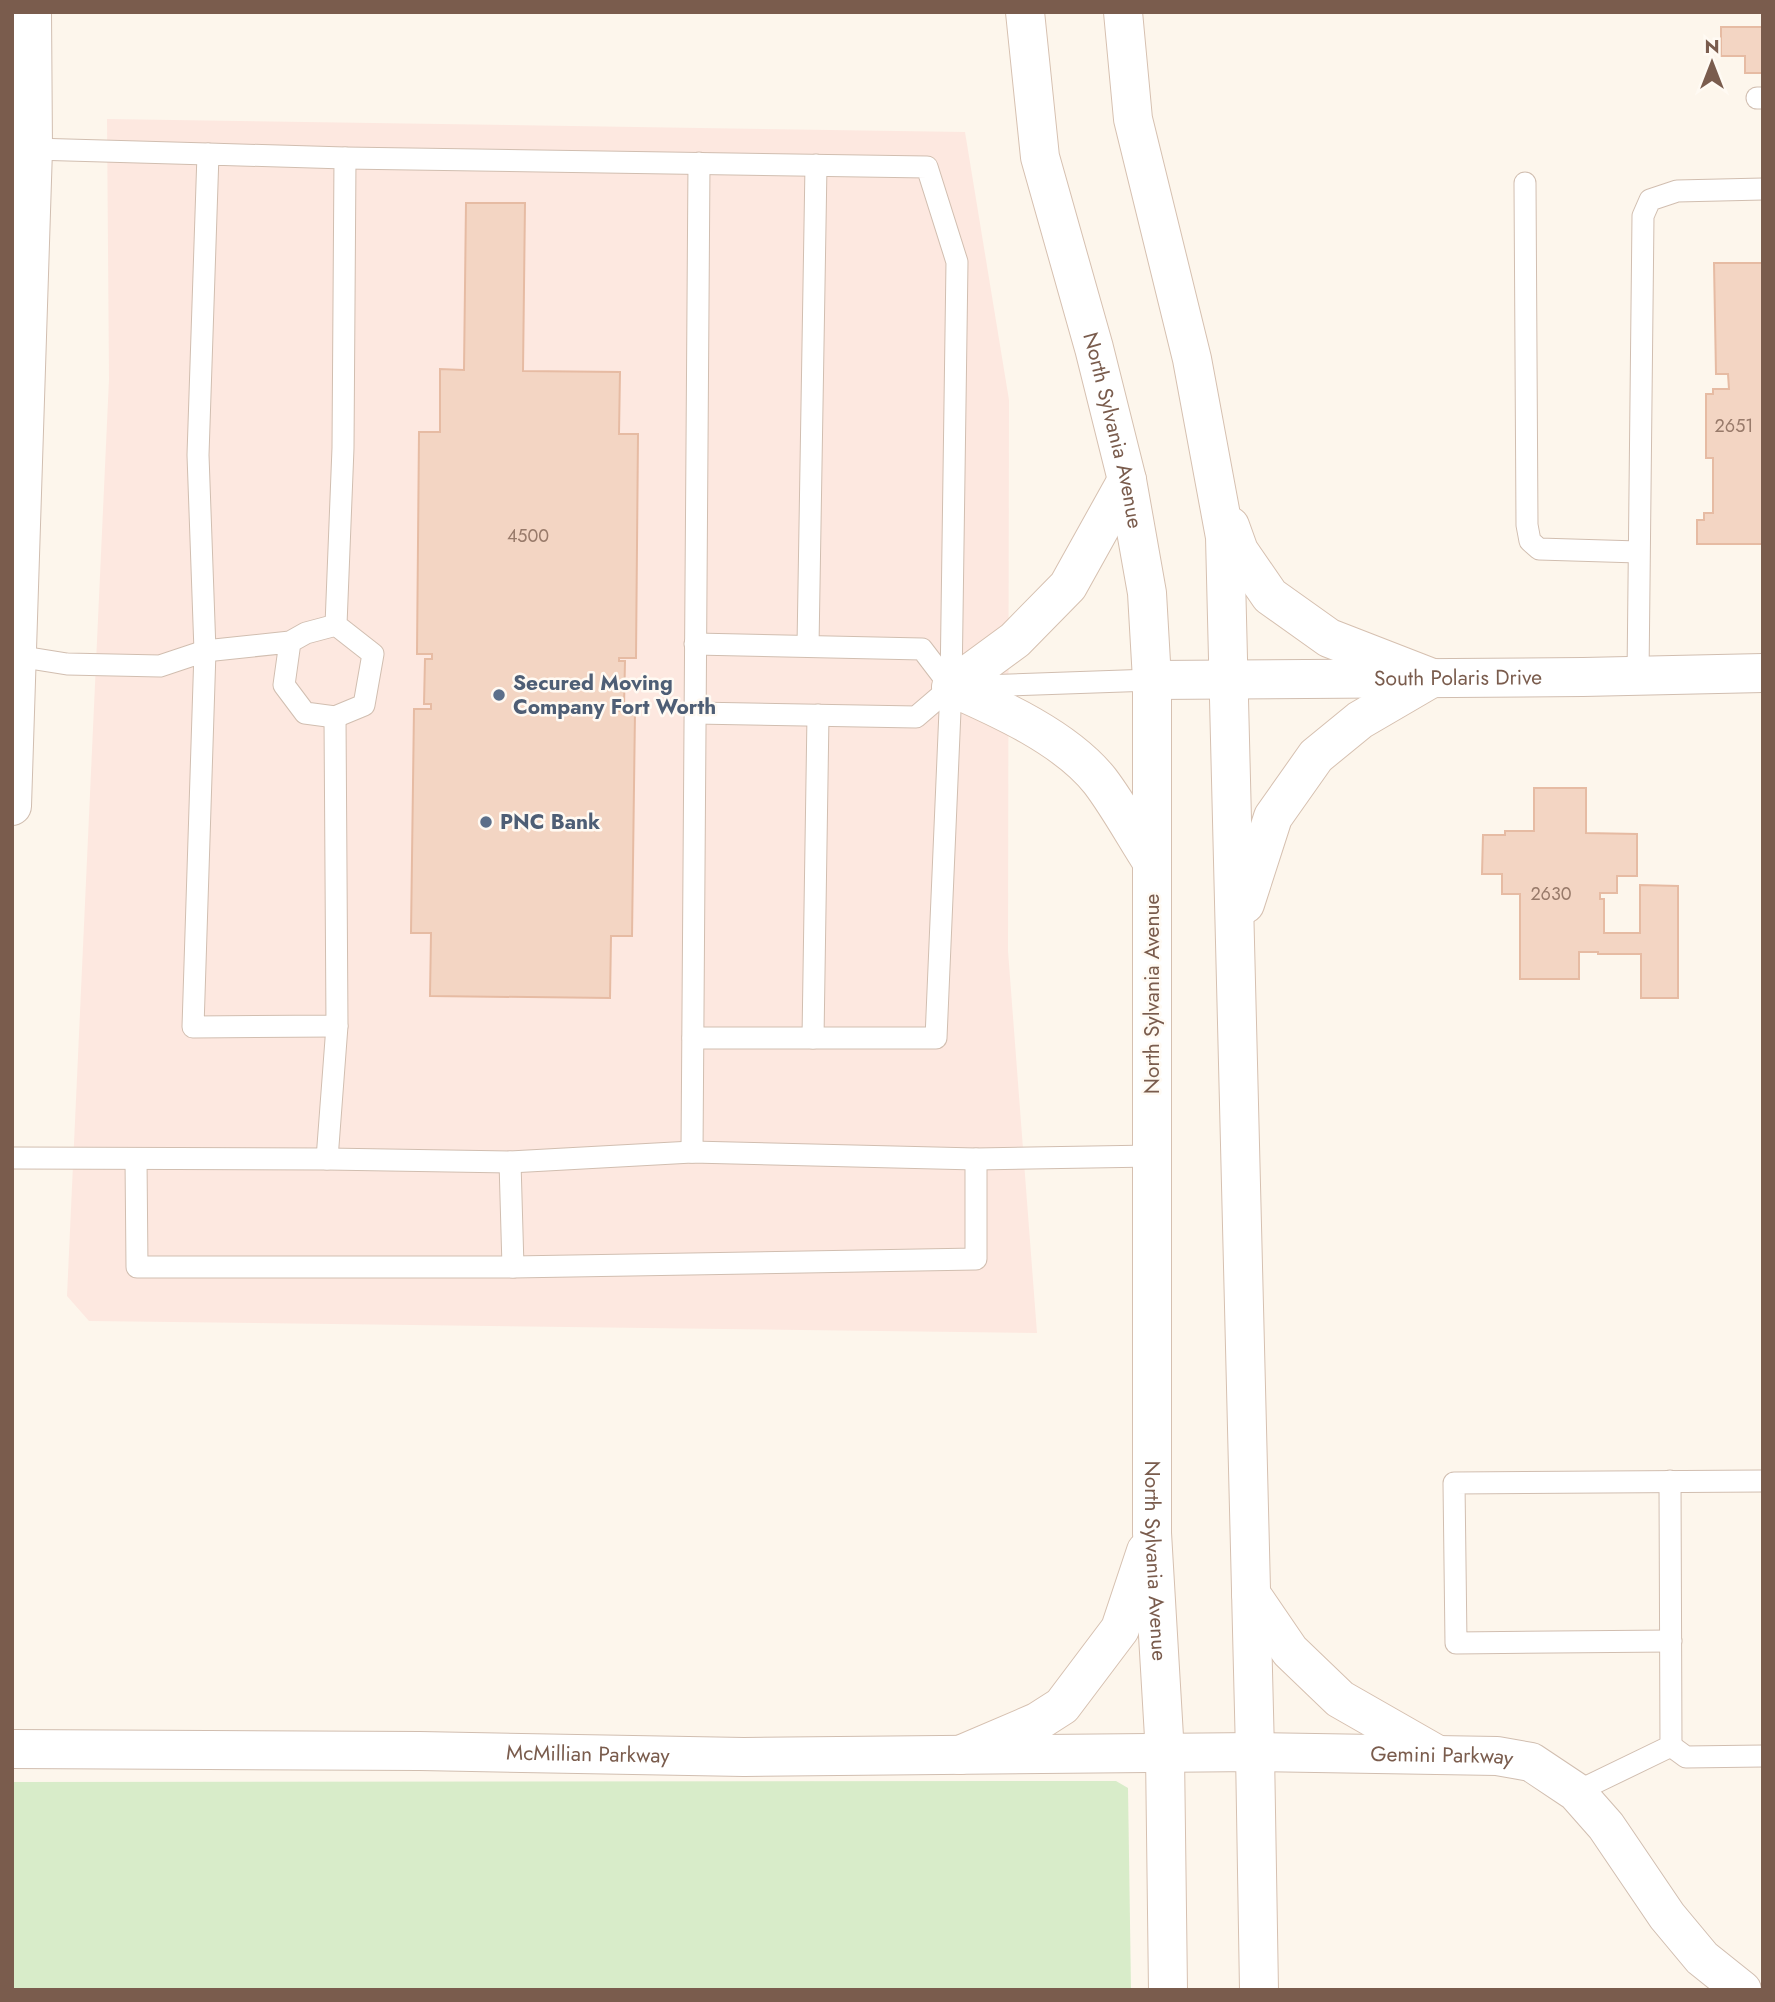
<svg xmlns="http://www.w3.org/2000/svg" width="1775" height="2002" font-family="Jost,sans-serif">
	<rect width="100%" height="100%" fill="#fdf6ec"/>
	<path fill="#fde8e0" d="M 107,119 L 965,132 L 1009,400 L 1008,951 L 1037,1333 L 89,1321 L 67,1296 L 109,379 Z"/>
	<path fill="#d8ecc9" d="M 1116,1781 L 1128,1788 L 1131,1990 L 12,1990 L 12,1782 Z"/>
	<g fill="#f3d5c3" stroke="#e6bba3" stroke-width="2">
		<path d="M 1721,27 L 1763,27 L 1763,73 L 1745,73 L 1745,56 L 1721,56 Z"/>
		<path d="M 466,203 L 525,203 L 523,371 L 620,372 L 619,434 L 638,434 L 636,658 L 619,658 L 619,661 L 625,661 L 624,707 L 618,707 L 618,711 L 635,712 L 632,936 L 611,936 L 610,998 L 430,996 L 431,933 L 411,933 L 414,709 L 431,709 L 431,704 L 424,704 L 425,659 L 432,659 L 432,654 L 417,654 L 419,432 L 440,432 L 440,369 L 464,370 Z"/>
		<path d="M 1714,263 L 1763,263 L 1763,549 L 1762,544 L 1697,544 L 1697,520 L 1704,520 L 1704,513 L 1713,513 L 1713,458 L 1706,458 L 1706,394 L 1713,394 L 1713,389 L 1729,389 L 1728,374 L 1716,374 Z"/>
		<path d="M 1534,788 L 1586,788 L 1586,833 L 1637,834 L 1637,876 L 1617,876 L 1617,893 L 1600,893 L 1600,899 L 1604,899 L 1604,933 L 1640,933 L 1640,885 L 1678,886 L 1678,998 L 1641,998 L 1641,954 L 1598,954 L 1598,952 L 1579,952 L 1579,979 L 1520,979 L 1520,894 L 1502,894 L 1502,874 L 1482,874 L 1483,835 L 1505,835 L 1505,831 L 1534,831 Z"/>
	</g>
	<g fill="none" stroke-linecap="round" stroke-linejoin="round">
		<g stroke="#d1beb0" stroke-width="23">
			<g id="service">
				<path d="M 1757,98 L 1763,98"/>
				<path d="M 33,149 L 208,154"/>
				<path d="M 345,158 L 927,167 L 957,262 L 951,687 L 936,1038 L 693,1038"/>
				<path d="M 1525,183 L 1527,525 L 1530,541 L 1539,549 L 1638,552"/>
				<path d="M 290,642 L 205,651 L 198,455 L 208,154 L 345,158 L 343,448 L 336,625 L 373,654 L 364,705 L 335,717 L 305,713 L 284,685 L 290,642 L 306,633 L 336,625"/>
				<path d="M 695,644 L 922,649 L 951,687"/>
				<path d="M 808,646 L 816,165"/>
				<path d="M 17,656 L 67,664 L 160,666 L 205,651 L 193,1027 L 337,1026 L 335,717"/>
				<path d="M 1638,676 L 1643,216 L 1650,200 L 1677,191 L 1763,189"/>
				<path d="M 695,713 L 916,717 L 951,687 L 1152,680"/>
				<path d="M 813,1038 L 818,715"/>
				<path d="M 692,1152 L 699,163"/>
				<path d="M 12,1158 L 327,1159 L 337,1026"/>
				<path d="M 136,1159 L 137,1267 L 513,1267 L 510,1162"/>
				<path d="M 327,1159 L 510,1162 L 692,1152 L 976,1159 L 976,1259 L 513,1267"/>
				<path d="M 976,1159 L 1152,1156"/>
				<path d="M 1671,1641 L 1456,1643 L 1454,1483 L 1763,1481"/>
				<path d="M 1671,1746 L 1686,1757 L 1763,1756"/>
				<path d="M 1576,1792 L 1671,1746 L 1670,1481"/>
			</g>
		</g>
		<g stroke="#d1beb0" stroke-width="40">
			<g id="minor">
				<path id="s1" d="M 1152,680 L 1583,677 L 1763,673"/>
				<path d="M 12,806 L 33,149 L 32,12"/>
				<path id="s2" d="M 12,1749 L 420,1751 L 744,1757 L 1255,1752 L 1497,1756 L 1531,1762 L 1576,1792 L 1606,1826 L 1667,1916 L 1702,1958 L 1742,1990"/>
			</g>
		</g>
		<g stroke="#d6c0b0" stroke-width="40">
			<g id="secondary">
				<path id="s3" d="M 1025,12 L 1040,157 L 1094,348 L 1127,480 L 1147,593 L 1152,680 L 1152,1533 L 1165,1754 L 1168,1990"/>
				<path d="M 1123,12 L 1133,119 L 1192,359 L 1225,537 L 1255,1752 L 1259,1990"/>
				<path d="M 1127,480 L 1068,586 L 1015,640 L 951,687 C 999,708 1066,738 1100,781 C 1119,806 1135,836 1152,862"/>
				<path d="M 1230,526 L 1239,551 L 1270,596 L 1329,638 L 1432,678"/>
				<path d="M 1245,904 L 1273,817 L 1316,756 L 1360,720 L 1432,678"/>
				<path d="M 1251,1594 L 1290,1651 L 1340,1699 L 1438,1755"/>
				<path d="M 960,1755 L 1037,1722 L 1062,1706 L 1120,1629 L 1146,1551"/>
			</g>
		</g>
		<use href="#service" stroke="#fff" stroke-width="21"/>
		<use href="#minor" stroke="#fff" stroke-width="38"/>
		<use href="#secondary" stroke="#fff" stroke-width="38"/>
	</g>
	<g fill="#5c6f8a" stroke="#fffaf3" stroke-width="2.5">
		<circle cx="499" cy="695" r="7"/>
		<circle cx="486" cy="822" r="7"/>
	</g>
	<g text-anchor="middle" dominant-baseline="central" stroke-width="5" stroke-linejoin="round" paint-order="stroke">
		<g font-size="18" fill="#987a6a">
			<text x="1734" y="426">2651</text>
			<text x="528" y="536">4500</text>
			<text x="1551" y="894">2630</text>
		</g>
		<g font-size="21" fill="#7a5c4d" stroke="#fffaf3">
			<text stroke="none"><textPath href="#s3" startOffset="429">North Sylvania Avenue</textPath></text>
			<text stroke="none"><textPath href="#s1" startOffset="306">South Polaris Drive</textPath></text>
			<text transform="translate(1152 994) rotate(-90)">North Sylvania Avenue</text>
			<text stroke="none"><textPath href="#s3" startOffset="1563">North Sylvania Avenue</textPath></text>
			<text stroke="none"><textPath href="#s2" startOffset="576">McMillian Parkway</textPath></text>
			<text stroke="none"><textPath href="#s2" startOffset="1430">Gemini Parkway</textPath></text>
		</g>
		<g font-size="21" font-weight="bold" fill="#4e5e75" stroke="#fffaf3" text-anchor="start">
			<text x="513" y="683">Secured Moving<tspan x="513" dy="24">Company Fort Worth</tspan></text>
			<text x="500" y="822">PNC Bank</text>
		</g>
	</g>
	<rect width="1775" height="2002" fill="none" stroke="#7a5c4d" stroke-width="28"/>
	<g transform="translate(1712 63)" stroke="#fffaf3" stroke-width="5" paint-order="stroke">
	<path d="M0-5L12 26L0 18L-12 26Z" fill="#7a5c4d"/>
	<text y="-10" font-size="19" font-weight="bold" text-anchor="middle" fill="#7a5c4d">N</text>
	</g>
</svg>
